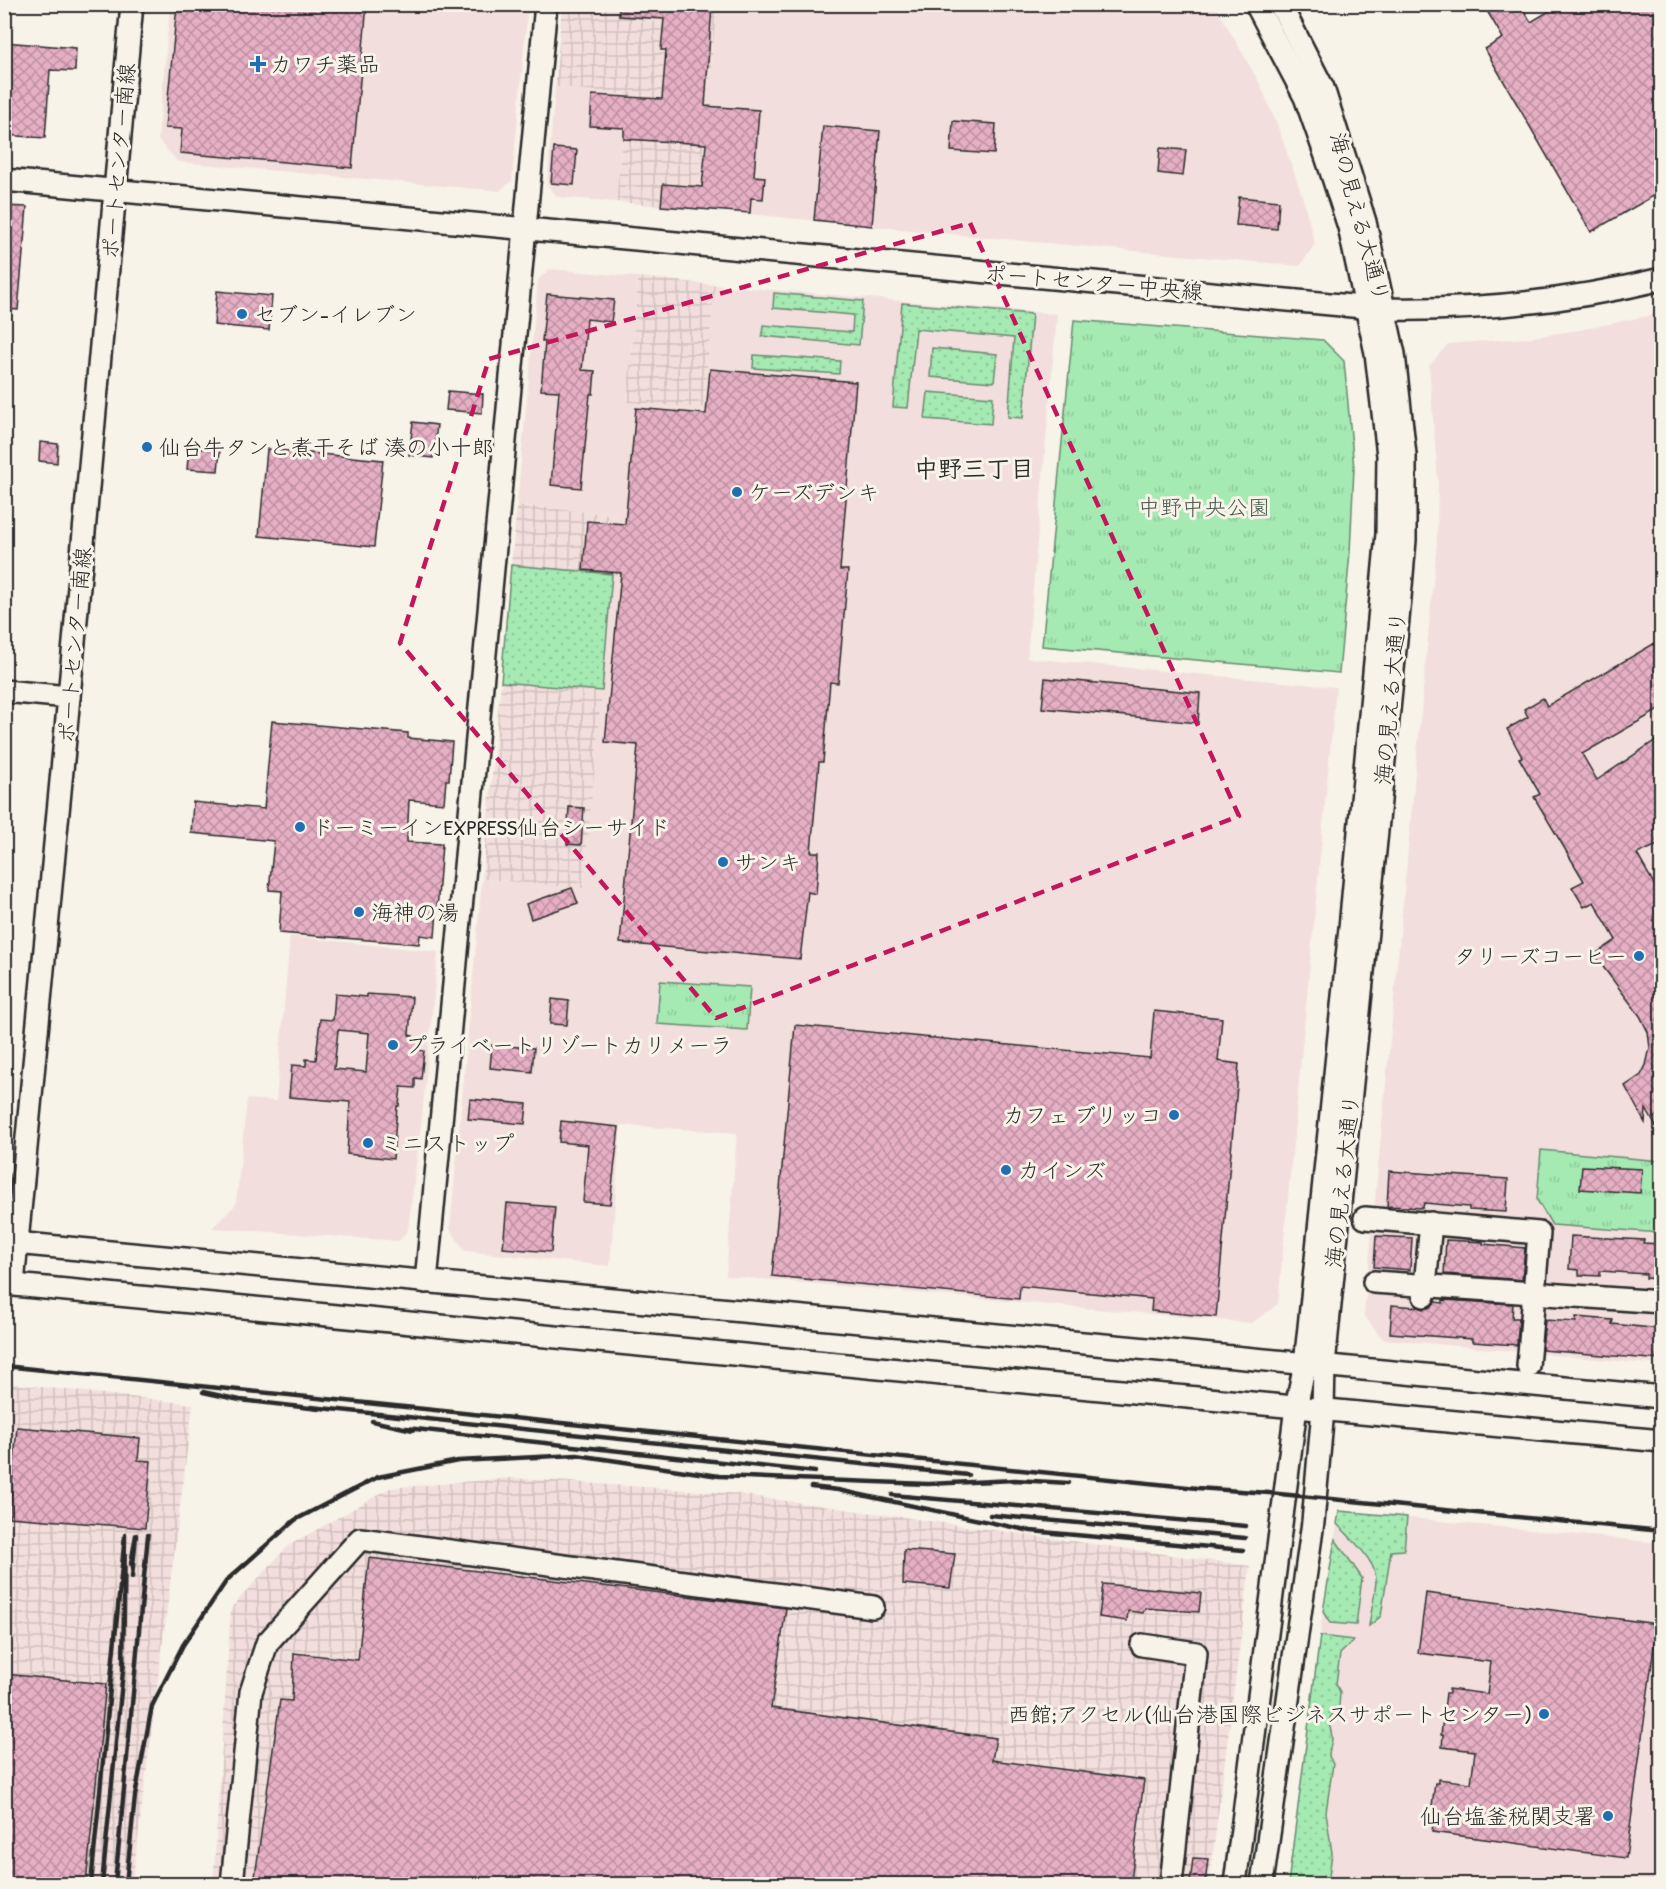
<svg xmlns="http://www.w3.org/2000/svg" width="1666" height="1889" font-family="'Patrick Hand','Klee One',sans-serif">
	<defs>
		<pattern id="industrial-grid" width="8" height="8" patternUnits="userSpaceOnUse" patternTransform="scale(1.5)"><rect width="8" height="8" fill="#f2dfdd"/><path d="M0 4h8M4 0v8" fill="none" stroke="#d0c0be"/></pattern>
		<pattern id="grass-dots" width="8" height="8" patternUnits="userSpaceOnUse" patternTransform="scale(1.5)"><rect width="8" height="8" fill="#a5e9b3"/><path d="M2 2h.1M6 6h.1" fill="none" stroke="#8ec89a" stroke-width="1.8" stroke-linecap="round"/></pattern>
		<pattern id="park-tufts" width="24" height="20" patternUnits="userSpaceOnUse" patternTransform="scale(1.5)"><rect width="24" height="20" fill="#a5e9b3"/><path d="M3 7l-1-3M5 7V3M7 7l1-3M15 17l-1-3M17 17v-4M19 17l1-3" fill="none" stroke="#8ec89a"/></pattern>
		<pattern id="building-cross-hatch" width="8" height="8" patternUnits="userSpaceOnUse" patternTransform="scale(1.5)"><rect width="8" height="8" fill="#e6afc4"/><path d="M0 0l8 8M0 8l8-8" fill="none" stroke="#bb8f9f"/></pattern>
	</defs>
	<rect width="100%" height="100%" fill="#f7f3e8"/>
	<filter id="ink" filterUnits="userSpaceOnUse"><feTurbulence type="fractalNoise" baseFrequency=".0167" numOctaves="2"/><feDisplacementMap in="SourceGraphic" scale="12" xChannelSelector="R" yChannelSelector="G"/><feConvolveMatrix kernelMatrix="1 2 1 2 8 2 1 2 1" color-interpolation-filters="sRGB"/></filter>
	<g filter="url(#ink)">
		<g fill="#f2dfdd">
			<path d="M 170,5 L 528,5 L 512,181 L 499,191 L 178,162 L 158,140 Z"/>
			<path d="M 717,5 L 1215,5 L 1260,84 L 1278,127 L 1303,198 L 1315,244 L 1300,266 L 991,238 L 697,209 Z"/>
			<path d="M 555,87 L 626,94 L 616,202 L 557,197 L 547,184 Z"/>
			<path d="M 550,269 L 638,277 L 627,402 L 703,407 L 715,285 L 1057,314 L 1027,658 L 1336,687 L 1278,1304 L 1252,1323 L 726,1276 L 737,1133 L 621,1125 L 610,1266 L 465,1251 L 450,1229 L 482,879 L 583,887 L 617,515 L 517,505 L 538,280 Z"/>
			<path d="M 1661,313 L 1661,1365 L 1383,1339 L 1364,1316 L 1437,542 L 1438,482 L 1429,366 L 1448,344 L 1525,338 L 1580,330 Z"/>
			<path d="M 290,936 L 438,952 L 422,1117 L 408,1230 L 399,1241 L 212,1228 L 236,1204 L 247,1099 L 276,1101 Z"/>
			<path d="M 1339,1511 L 1661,1543 L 1661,1884 L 1288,1884 L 1323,1612 Z"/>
		</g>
		<g fill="url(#industrial-grid)">
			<path d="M 562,5 L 717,5 L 697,209 L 616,202 L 626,94 L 555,87 Z"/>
			<path d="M 638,277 L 715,285 L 703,408 L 627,402 Z"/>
			<path d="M 517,505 L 617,515 L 612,574 L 511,565 Z"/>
			<path d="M 501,682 L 602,691 L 583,888 L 482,879 Z"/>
			<path d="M 5,1383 L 193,1404 L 132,1884 L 5,1884 Z"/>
			<path d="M 511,1478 L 730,1493 L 1250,1566 L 1209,1884 L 213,1884 L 231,1608 L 288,1546 L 390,1488 Z"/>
		</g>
		<g fill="url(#grass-dots)" stroke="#688a6f" stroke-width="1.5">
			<path d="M 774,293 L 863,301 L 859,345 L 762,336 L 763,325 L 852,332 L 853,315 L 773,308 Z"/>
			<path d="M 902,303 L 1032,314 L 1023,418 L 1008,417 L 1014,338 L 916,329 L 908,408 L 893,407 Z"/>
			<path d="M 932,348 L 997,354 L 994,382 L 930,377 Z"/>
			<path d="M 754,355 L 840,361 L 839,374 L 753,368 Z"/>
			<path d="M 928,392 L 993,397 L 991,424 L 925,419 Z"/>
			<path d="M 511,565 L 612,574 L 602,691 L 501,682 Z"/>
			<path d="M 1339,1511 L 1407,1517 L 1404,1550 L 1391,1551 L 1381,1616 L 1369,1626 C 1371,1610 1376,1593 1376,1578 C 1375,1560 1349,1536 1337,1524 Z"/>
			<path d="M 1335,1539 L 1362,1578 L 1356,1625 L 1330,1623 L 1323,1612 Z"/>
			<path d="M 1320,1636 L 1354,1640 L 1340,1654 L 1336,1684 L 1340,1692 L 1339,1707 C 1322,1724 1332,1723 1332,1740 C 1331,1745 1329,1751 1329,1756 L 1333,1764 L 1326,1812 L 1332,1853 L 1328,1884 L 1288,1884 Z"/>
		</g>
		<g fill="url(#park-tufts)" stroke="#688a6f" stroke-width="1.5">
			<path d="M 1074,320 L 1323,340 L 1344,361 L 1354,468 L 1350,552 L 1339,673 L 1042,646 Z"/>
			<path d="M 660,981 L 750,987 L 747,1030 L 657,1024 Z"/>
			<path d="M 1541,1150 L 1661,1161 L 1661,1233 L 1552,1225 L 1537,1200 Z"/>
		</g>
		<g fill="url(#building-cross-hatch)" stroke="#2b2b2b" stroke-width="1.5" fill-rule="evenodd">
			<path d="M 231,4 L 367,4 L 352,168 L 180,153 L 182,129 L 165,128 L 177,6 L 231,10 Z"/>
			<path d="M 619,4 L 712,6 L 705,106 L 759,110 L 754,176 L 765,177 L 763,199 L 751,198 L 750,213 L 661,206 L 663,184 L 702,187 L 706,144 L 624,139 L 624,128 L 590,126 L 592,95 L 662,99 L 666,50 L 661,50 L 664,19 L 619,16 Z"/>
			<path d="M 1483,4 L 1520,4 L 1531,22 L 1561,4 L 1662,4 L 1662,191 L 1591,232 L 1485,49 L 1503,38 Z"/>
			<path d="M 4,42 L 76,48 L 75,71 L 50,70 L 45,138 L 4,135 Z"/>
			<path d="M 953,121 L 996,124 L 994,154 L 951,151 Z"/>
			<path d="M 823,126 L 880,131 L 872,226 L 814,220 Z"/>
			<path d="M 554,148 L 577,150 L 574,185 L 551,183 Z"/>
			<path d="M 1160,148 L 1186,150 L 1183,176 L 1158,173 Z"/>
			<path d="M 1239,197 L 1279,201 L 1277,229 L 1236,225 Z"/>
			<path d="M 4,206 L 27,207 L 18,310 L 4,309 Z"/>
			<path d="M 217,291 L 272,296 L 269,330 L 214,325 Z"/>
			<path d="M 547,294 L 614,300 L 611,322 L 587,319 L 582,370 L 595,371 L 593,394 L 590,394 L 581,488 L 551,485 L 559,391 L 541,390 L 545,342 L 542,341 Z"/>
			<path d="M 710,369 L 856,382 L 840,570 L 848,570 L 838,683 L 830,682 L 823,762 L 819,762 L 811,852 L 819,852 L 816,894 L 808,892 L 800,959 L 620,943 L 638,745 L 605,742 L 621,573 L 583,570 L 587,521 L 625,524 L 636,408 L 706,414 Z"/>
			<path d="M 448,391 L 483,394 L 482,413 L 446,410 Z"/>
			<path d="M 413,422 L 437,425 L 433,458 L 409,455 Z"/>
			<path d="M 40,442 L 58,444 L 57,463 L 39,461 Z"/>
			<path d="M 189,448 L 220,450 L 218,471 L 187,469 Z"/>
			<path d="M 267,449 L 383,460 L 374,547 L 259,536 Z"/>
			<path d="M 1662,639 L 1662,708 L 1582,754 L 1597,780 L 1662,736 L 1662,843 L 1637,854 L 1662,898 L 1662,1137 L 1646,1109 L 1645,1123 L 1625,1086 L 1641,1075 L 1646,1065 L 1650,1048 L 1648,1032 L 1640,1016 L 1594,955 L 1616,940 L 1594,902 L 1584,907 L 1572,887 L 1584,881 L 1534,797 L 1540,794 L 1519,758 L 1522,757 L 1507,729 L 1528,717 L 1524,709 L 1543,698 L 1547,706 Z"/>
			<path d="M 1045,678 L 1200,693 L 1198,723 L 1042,708 Z"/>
			<path d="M 272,721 L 408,733 L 408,738 L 452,742 L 449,780 L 446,780 L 444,803 L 409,800 L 407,842 L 442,844 L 435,937 L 420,935 L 419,944 L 279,933 L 282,891 L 269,890 L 274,841 L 191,833 L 193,802 L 264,809 Z"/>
			<path d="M 569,807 L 584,808 L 581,845 L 567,844 Z"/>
			<path d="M 572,888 L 578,903 L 531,919 L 526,904 Z"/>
			<path d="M 335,994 L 367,997 L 367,994 L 412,997 L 409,1035 L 413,1036 L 412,1039 L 419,1040 L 418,1050 L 424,1051 L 421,1079 L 415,1078 L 415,1088 L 401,1087 L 399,1106 L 397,1106 L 393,1159 L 347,1154 L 350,1102 L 289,1097 L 292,1065 L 306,1066 L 306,1059 L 316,1060 L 320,1019 L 333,1020 ZM 338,1030 L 369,1033 L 366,1072 L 334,1069 Z"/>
			<path d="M 552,999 L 569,1001 L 567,1025 L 550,1024 Z"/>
			<path d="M 1154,1011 L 1222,1018 L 1218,1061 L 1239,1064 L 1216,1317 L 1151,1311 L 1152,1299 L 1020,1286 L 1019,1299 L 772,1276 L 795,1025 L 1150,1058 Z"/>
			<path d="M 492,1045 L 534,1048 L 532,1072 L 490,1068 Z"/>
			<path d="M 470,1099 L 527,1104 L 525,1124 L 468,1119 Z"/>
			<path d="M 561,1121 L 619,1127 L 610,1204 L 583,1202 L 588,1145 L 559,1142 Z"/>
			<path d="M 1582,1166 L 1642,1169 L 1640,1193 L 1580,1189 Z"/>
			<path d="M 1389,1171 L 1508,1179 L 1506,1212 L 1469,1210 L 1469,1207 L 1424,1203 L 1423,1208 L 1387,1206 Z"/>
			<path d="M 507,1203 L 555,1207 L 551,1252 L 503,1248 Z"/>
			<path d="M 1376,1236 L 1412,1238 L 1410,1270 L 1374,1267 Z"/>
			<path d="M 1571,1236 L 1644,1240 L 1643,1243 L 1662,1244 L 1662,1280 L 1646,1278 L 1646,1274 L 1600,1271 L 1600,1276 L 1579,1275 L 1579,1270 L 1569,1269 Z"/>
			<path d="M 1446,1240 L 1483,1242 L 1483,1244 L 1525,1248 L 1522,1280 L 1444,1274 Z"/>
			<path d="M 1443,1300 L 1513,1304 L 1512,1318 L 1519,1318 L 1517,1345 L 1472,1342 L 1472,1339 L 1390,1333 L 1392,1305 L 1417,1307 L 1423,1309 L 1431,1307 L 1435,1302 L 1443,1303 Z"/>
			<path d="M 1576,1317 L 1613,1320 L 1612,1324 L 1662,1329 L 1662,1360 L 1542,1350 L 1545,1320 L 1576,1322 Z"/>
			<path d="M 17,1427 L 140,1438 L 138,1460 L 151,1461 L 145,1528 L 9,1517 Z"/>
			<path d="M 904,1550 L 955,1554 L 950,1588 L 903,1584 Z"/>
			<path d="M 369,1558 L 786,1608 L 771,1708 L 996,1738 L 992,1760 L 1144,1780 L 1131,1881 L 1128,1881 L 1128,1884 L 254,1884 L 280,1700 L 292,1701 L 294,1653 L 358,1660 Z"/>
			<path d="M 1103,1584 L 1201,1593 L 1199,1612 L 1145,1608 L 1143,1613 L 1128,1611 L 1127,1621 L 1099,1617 Z"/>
			<path d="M 1426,1593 L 1657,1624 L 1626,1858 L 1432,1832 L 1433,1823 L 1430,1823 L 1435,1783 L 1438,1783 L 1438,1779 L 1471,1783 L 1475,1751 L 1442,1747 L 1443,1735 L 1441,1735 L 1446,1693 L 1449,1693 L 1449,1689 L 1487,1694 L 1491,1662 L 1418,1653 Z"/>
			<path d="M 4,1674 L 106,1684 L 86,1884 L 4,1884 Z"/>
			<path d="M 1193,1858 L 1208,1859 L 1205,1884 L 1190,1884 Z"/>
		</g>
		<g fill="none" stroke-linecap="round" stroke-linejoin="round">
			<g stroke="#2b2b2b" stroke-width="26">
				<g id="minor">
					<path d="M 4,180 L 1384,309 C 1477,311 1571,301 1662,279"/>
					<path d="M 4,691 L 69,697"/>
					<path d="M 1365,1218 L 1539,1233 L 1528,1366"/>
					<path d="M 4,1242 L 1662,1397"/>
					<path d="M 426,1282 L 546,4"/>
					<path d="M 1374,1282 L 1662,1302"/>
					<path d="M 4,1284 L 1025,1382 L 1662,1441"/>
					<path d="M 13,1284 L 69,697 L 132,4"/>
					<path d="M 1424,1296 L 1431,1223"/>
					<path d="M 1142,1645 L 1196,1653 L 1171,1884"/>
					<path d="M 232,1884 L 251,1692 L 267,1643 L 360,1539 L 873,1607"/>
					<path d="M 1235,1884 L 1296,1407 L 1305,1364 L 1309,1327 L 1350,928 L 1387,534 L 1388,455 L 1376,353 L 1349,227 L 1327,159 L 1305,97 L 1256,4"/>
					<path d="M 1262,1884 L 1313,1522 L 1323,1410 L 1324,1365 L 1399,609 L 1405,540 L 1405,455 L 1394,354 L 1365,222 L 1323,88 L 1280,4"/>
				</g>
			</g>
			<use href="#minor" stroke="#f7f3e8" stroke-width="21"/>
			<g stroke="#2b2b2b" stroke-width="4.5">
				<path d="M 4,1366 L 1197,1488 L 1269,1493 L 1662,1531"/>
				<path d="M 203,1392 L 240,1400 L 319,1409"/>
				<path d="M 311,1407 L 968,1475"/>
				<path d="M 372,1421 L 413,1430"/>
				<path d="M 406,1428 L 815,1472"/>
				<path d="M 811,1487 L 838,1490 L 1031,1531 L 1243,1550"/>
				<path d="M 892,1495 L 1246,1526"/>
				<path d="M 990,1515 L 1245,1538"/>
				<path d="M 131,1564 L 136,1535 L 132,1577"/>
				<path d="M 91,1884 L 125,1535 L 123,1669"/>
				<path d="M 102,1884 L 124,1661"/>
				<path d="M 115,1884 L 148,1535"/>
				<path d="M 126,1884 L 135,1796 L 152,1706 L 183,1645 L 227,1580 L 295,1520 L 378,1477 L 458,1461 L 577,1455 L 719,1476 L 928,1484 L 1015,1480 L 1069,1483"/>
			</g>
		</g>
	</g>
	<path fill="none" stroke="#c2185b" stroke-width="4.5" stroke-dasharray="12 8" stroke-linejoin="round" d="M 970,223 L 1239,816 L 716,1018 L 400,643 L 489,359 Z"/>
	<g fill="#1f6fb2" stroke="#f7f3e8" stroke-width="2">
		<path d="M255 55h6v6h6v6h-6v6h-6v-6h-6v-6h6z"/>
		<circle cx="242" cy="314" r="6"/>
		<circle cx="147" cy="447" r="6"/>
		<circle cx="737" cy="492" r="6"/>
		<circle cx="300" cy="827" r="6"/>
		<circle cx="723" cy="862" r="6"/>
		<circle cx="359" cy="912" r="6"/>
		<circle cx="1639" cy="956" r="6"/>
		<circle cx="393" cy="1045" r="6"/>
		<circle cx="1174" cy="1115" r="6"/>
		<circle cx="368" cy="1143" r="6"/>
		<circle cx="1006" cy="1170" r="6"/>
		<circle cx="1544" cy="1714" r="6"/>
		<circle cx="1608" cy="1816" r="6"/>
	</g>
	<g text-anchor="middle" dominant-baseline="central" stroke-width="6" stroke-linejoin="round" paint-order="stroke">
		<g font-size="22" fill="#2b2b2b" stroke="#f7f3e8" text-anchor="start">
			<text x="270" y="64">カワチ薬品</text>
			<text x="254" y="314">セブン-イレブン</text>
			<text x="159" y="447">仙台牛タンと煮干そば 湊の小十郎</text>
			<text x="749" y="492">ケーズデンキ</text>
			<text x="312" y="827">ドーミーインEXPRESS仙台シーサイド</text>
			<text x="735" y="862">サンキ</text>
			<text x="371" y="912">海神の湯</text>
			<text x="1627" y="956" text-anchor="end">タリーズコーヒー</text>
			<text x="405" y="1045">プライベートリゾートカリメーラ</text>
			<text x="1162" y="1115" text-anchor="end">カフェ ブリッコ</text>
			<text x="380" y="1143">ミニストップ</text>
			<text x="1018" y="1170">カインズ</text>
			<text x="1532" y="1714" text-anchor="end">西館;アクセル(仙台港国際ビジネスサポートセンター)</text>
			<text x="1596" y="1816" text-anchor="end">仙台塩釜税関支署</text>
		</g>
		<g font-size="22" fill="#2b2b2b" stroke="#f7f3e8">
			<text transform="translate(118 161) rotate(-85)">ポートセンター南線</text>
			<text transform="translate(1360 217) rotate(75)">海の見える大通り</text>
			<text transform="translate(1094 282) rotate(5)">ポートセンター中央線</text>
			<text transform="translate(74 645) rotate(-85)">ポートセンター南線</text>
			<text transform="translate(1390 698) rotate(-85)">海の見える大通り</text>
			<text transform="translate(1342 1181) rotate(-84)">海の見える大通り</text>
		</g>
		<g font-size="22" fill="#4a5a4d" stroke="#f7f3e8">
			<text x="1204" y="507">中野中央公園</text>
		</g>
		<g font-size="24" font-weight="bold" fill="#2b2b2b" stroke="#f7f3e8">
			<text x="974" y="468">中野三丁目</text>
		</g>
	</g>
	<rect width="1666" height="1889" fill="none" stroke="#f7f3e8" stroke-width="24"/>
	<rect x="12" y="12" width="1642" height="1865" fill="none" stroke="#2b2b2b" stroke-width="2" filter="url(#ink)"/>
</svg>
